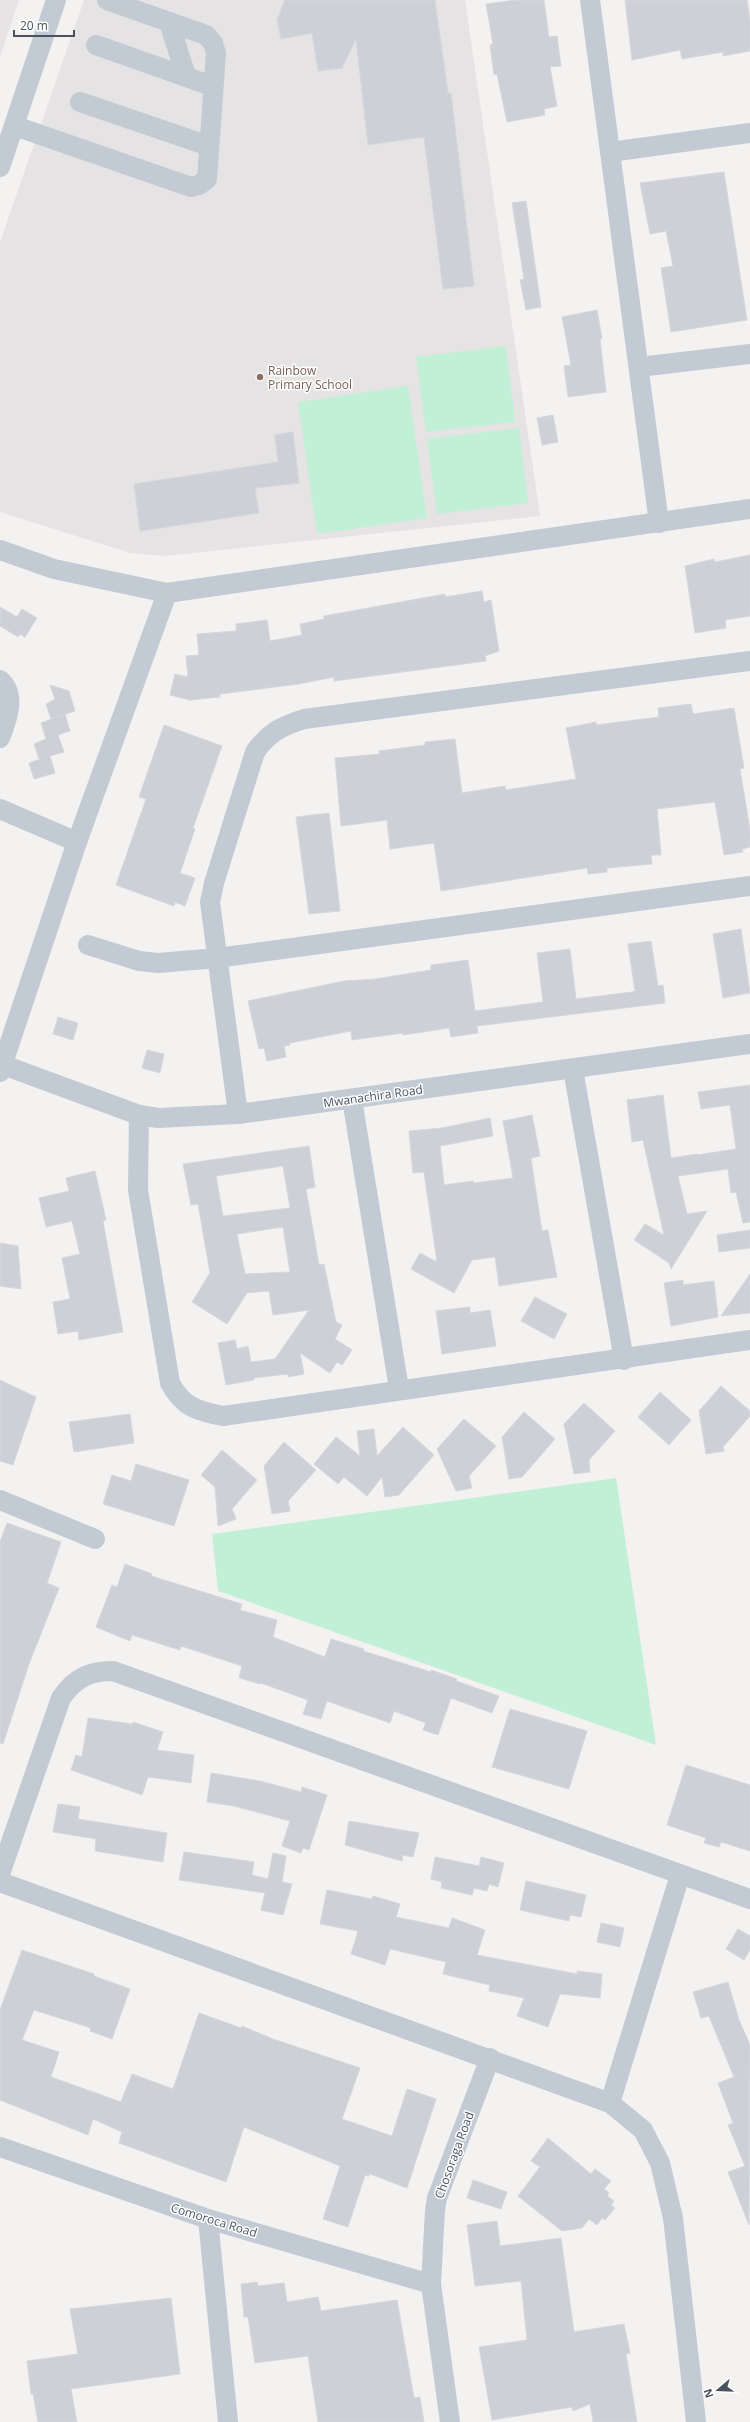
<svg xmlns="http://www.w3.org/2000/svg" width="750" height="2422" font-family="'Open Sans',sans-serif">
	<rect width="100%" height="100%" fill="#f4f2f1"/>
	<g fill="#e5e3e3">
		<path d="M 0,0 L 19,0 L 0,57 Z"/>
		<path d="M 84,0 L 465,0 L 540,516 L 165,556 L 130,553 L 0,512 L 0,242 Z"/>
	</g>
	<g fill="#c1f0d7">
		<path d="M 506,346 L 515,422 L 426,432 L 416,357 Z"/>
		<path d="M 408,386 L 427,518 L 317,534 L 298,402 Z"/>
		<path d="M 519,428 L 528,503 L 437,514 L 427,439 Z"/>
		<path d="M 616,1478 L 656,1745 L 218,1591 L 212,1534 Z"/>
	</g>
	<g fill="#cdd0d7" stroke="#d5d7dc" fill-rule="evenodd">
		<path d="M 285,0 L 435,0 L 448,93 L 451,93 L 474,286 L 443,289 L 424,137 L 368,145 L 356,39 L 342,68 L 318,71 L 312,33 L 281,39 L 277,20 Z"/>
		<path d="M 516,0 L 544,0 L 549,37 L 557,36 L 561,66 L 550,67 L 557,106 L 544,109 L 545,115 L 507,122 L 497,74 L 494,75 L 490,45 L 493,44 L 486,4 Z"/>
		<path d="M 625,0 L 747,0 L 750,20 L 750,51 L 723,56 L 723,52 L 682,59 L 680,50 L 632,60 Z"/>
		<path d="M 724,172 L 747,320 L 671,332 L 661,268 L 673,266 L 666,231 L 650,234 L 640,183 Z"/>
		<path d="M 526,201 L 541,307 L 526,310 L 520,280 L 524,279 L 512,203 Z"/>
		<path d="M 597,310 L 602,338 L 600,339 L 606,392 L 568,397 L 564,366 L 571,365 L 562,317 Z"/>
		<path d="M 553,415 L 558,442 L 542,445 L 537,418 Z"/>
		<path d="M 293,432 L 299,483 L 255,488 L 259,513 L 140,531 L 134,484 L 278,462 L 275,435 Z"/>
		<path d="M 750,555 L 750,616 L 725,620 L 726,628 L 695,633 L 685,566 L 714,559 L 715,562 Z"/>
		<path d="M 482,591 L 484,602 L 491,600 L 499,651 L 485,656 L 486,661 L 334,681 L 334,677 L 299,684 L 220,694 L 220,697 L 190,700 L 170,695 L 175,674 L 188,677 L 186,656 L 199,655 L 197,634 L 236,631 L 236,624 L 267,620 L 270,641 L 302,635 L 300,624 L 324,619 L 324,616 L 445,594 L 445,597 Z"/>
		<path d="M 0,607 L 17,617 L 22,609 L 37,618 L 25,637 L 20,634 L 18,637 L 0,626 Z"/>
		<path d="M 50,685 L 69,691 L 75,711 L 51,719 L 46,704 L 55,699 Z"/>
		<path d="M 691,704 L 693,714 L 734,708 L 744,768 L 740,769 L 750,830 L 750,847 L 742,849 L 743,852 L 724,855 L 715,802 L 657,809 L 661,855 L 651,855 L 652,864 L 607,868 L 607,872 L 588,874 L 587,868 L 441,891 L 434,843 L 390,849 L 387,820 L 341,826 L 335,758 L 380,754 L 379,751 L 425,745 L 425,742 L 455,739 L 462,793 L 505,786 L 506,790 L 576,779 L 566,728 L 596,722 L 596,725 L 659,717 L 658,708 Z"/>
		<path d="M 65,714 L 70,731 L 58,735 L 64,752 L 50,756 L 55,773 L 34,779 L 29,763 L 43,758 L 39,759 L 34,744 L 46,739 L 41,723 Z"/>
		<path d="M 164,725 L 222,746 L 193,828 L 195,829 L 180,873 L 195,878 L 185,906 L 175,902 L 174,906 L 116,885 L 146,799 L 139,797 Z"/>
		<path d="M 329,813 L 340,911 L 309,914 L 296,817 Z"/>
		<path d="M 741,929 L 750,993 L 723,998 L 713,934 Z"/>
		<path d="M 651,941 L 658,986 L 663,985 L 665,1003 L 477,1026 L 478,1033 L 451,1037 L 449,1028 L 403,1035 L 403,1033 L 352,1040 L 351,1031 L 290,1043 L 290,1045 L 284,1046 L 286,1057 L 267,1061 L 264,1048 L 259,1049 L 248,1001 L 344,981 L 375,979 L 431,970 L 431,965 L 468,960 L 475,1011 L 543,1002 L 537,953 L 570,949 L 576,999 L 632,992 L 635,991 L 628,944 Z"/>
		<path d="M 58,1017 L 78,1023 L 73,1040 L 53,1034 Z"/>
		<path d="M 147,1050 L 164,1054 L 160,1073 L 142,1068 Z"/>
		<path d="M 750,1085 L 750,1222 L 743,1223 L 736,1192 L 731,1193 L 728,1169 L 678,1176 L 687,1214 L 707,1211 L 671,1269 L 669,1263 L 634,1240 L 645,1224 L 664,1235 L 643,1140 L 632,1142 L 627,1100 L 663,1095 L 671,1158 L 697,1154 L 697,1155 L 736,1149 L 730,1105 L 701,1109 L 698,1092 Z"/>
		<path d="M 532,1115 L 540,1156 L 531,1158 L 542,1231 L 548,1230 L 557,1277 L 499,1286 L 495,1257 L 472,1260 L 454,1293 L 411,1269 L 420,1253 L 437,1262 L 424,1172 L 413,1173 L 409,1131 L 442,1128 L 490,1118 L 493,1136 L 440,1146 L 444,1185 L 473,1181 L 474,1183 L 513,1178 L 503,1121 Z"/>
		<path d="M 309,1146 L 315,1187 L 306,1189 L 319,1265 L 324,1264 L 336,1322 L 342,1325 L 335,1339 L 352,1350 L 342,1365 L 337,1362 L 330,1373 L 300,1353 L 304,1374 L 288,1377 L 288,1374 L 254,1378 L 254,1380 L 226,1385 L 218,1343 L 235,1340 L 237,1349 L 248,1346 L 251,1362 L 275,1359 L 309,1310 L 273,1315 L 269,1291 L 247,1293 L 227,1324 L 192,1302 L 210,1273 L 198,1204 L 191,1205 L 183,1164 ZM 283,1166 L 290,1208 L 223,1216 L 216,1176 ZM 283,1227 L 290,1272 L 245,1274 L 237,1234 Z"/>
		<path d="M 95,1171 L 106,1220 L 103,1221 L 123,1332 L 79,1340 L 78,1331 L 58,1334 L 53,1302 L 70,1299 L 62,1258 L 80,1254 L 72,1221 L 46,1227 L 39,1198 L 69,1191 L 66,1178 Z"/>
		<path d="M 750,1230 L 750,1248 L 719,1252 L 717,1235 Z"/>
		<path d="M 0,1243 L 18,1246 L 21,1289 L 0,1286 Z"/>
		<path d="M 750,1274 L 750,1313 L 721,1316 Z"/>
		<path d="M 683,1280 L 683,1285 L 714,1281 L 718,1317 L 671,1326 L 664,1283 Z"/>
		<path d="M 535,1297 L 567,1314 L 554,1339 L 521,1321 Z"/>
		<path d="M 470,1307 L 470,1313 L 490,1310 L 496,1346 L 442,1354 L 436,1311 Z"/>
		<path d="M 0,1380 L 36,1397 L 13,1465 L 0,1461 Z"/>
		<path d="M 721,1386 L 750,1411 L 750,1416 L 723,1447 L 724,1451 L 706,1454 L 699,1411 Z"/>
		<path d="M 660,1392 L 691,1420 L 669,1445 L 638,1417 Z"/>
		<path d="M 584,1403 L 615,1431 L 589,1460 L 590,1472 L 574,1474 L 564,1424 Z"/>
		<path d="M 524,1412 L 555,1439 L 522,1477 L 509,1479 L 502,1437 Z"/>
		<path d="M 130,1414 L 134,1443 L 74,1452 L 69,1422 Z"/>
		<path d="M 464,1419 L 496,1446 L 469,1476 L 472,1488 L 456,1491 L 437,1449 Z"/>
		<path d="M 403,1427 L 434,1455 L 399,1495 L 385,1497 L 382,1477 L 367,1496 L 344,1477 L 338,1484 L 314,1464 L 336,1437 L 360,1456 L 357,1431 L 374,1429 L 377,1456 Z"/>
		<path d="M 284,1442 L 316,1470 L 288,1501 L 290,1511 L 272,1514 L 264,1466 Z"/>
		<path d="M 222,1450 L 257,1480 L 232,1509 L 236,1519 L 218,1526 L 215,1487 L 201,1475 Z"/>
		<path d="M 136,1464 L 189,1480 L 174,1526 L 103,1504 L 112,1475 L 131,1481 Z"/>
		<path d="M 7,1523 L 61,1542 L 47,1583 L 59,1588 L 29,1664 L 3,1744 L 0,1743 L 0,1542 Z"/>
		<path d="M 125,1564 L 152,1574 L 151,1576 L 242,1604 L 240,1610 L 277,1620 L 273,1637 L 325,1657 L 331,1639 L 364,1649 L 363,1651 L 431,1672 L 431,1670 L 457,1679 L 456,1681 L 499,1696 L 492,1713 L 451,1698 L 438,1735 L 423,1730 L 426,1723 L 394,1711 L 390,1723 L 327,1701 L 321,1719 L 303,1714 L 308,1700 L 261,1683 L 260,1684 L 239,1678 L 242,1666 L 181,1646 L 180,1650 L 132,1635 L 130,1641 L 96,1627 L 112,1585 L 117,1587 Z"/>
		<path d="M 510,1709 L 587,1731 L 569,1789 L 492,1767 Z"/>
		<path d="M 88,1718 L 133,1724 L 133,1722 L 163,1732 L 157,1750 L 194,1755 L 191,1783 L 148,1777 L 142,1795 L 71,1770 L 76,1755 L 82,1757 Z"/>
		<path d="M 686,1765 L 750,1785 L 750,1851 L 721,1842 L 719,1847 L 704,1843 L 706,1838 L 667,1825 Z"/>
		<path d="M 211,1773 L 260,1781 L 301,1792 L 302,1787 L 327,1795 L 309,1850 L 303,1848 L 301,1853 L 282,1846 L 290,1821 L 234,1806 L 207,1802 Z"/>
		<path d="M 58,1804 L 80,1807 L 78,1819 L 167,1833 L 163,1862 L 95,1851 L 96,1839 L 53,1832 Z"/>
		<path d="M 349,1821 L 419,1833 L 413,1857 L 403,1855 L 402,1861 L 345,1845 Z"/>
		<path d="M 184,1852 L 254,1862 L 252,1875 L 268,1879 L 273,1853 L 286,1856 L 282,1882 L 292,1884 L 283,1915 L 261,1910 L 265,1893 L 179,1880 Z"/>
		<path d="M 435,1857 L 479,1866 L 481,1857 L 504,1863 L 498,1887 L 489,1884 L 487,1891 L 474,1888 L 472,1895 L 441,1888 L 442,1882 L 431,1879 Z"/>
		<path d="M 526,1881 L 586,1895 L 581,1917 L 570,1915 L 569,1921 L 520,1910 Z"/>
		<path d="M 327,1890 L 372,1899 L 373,1896 L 400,1904 L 396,1917 L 449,1928 L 452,1918 L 485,1930 L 477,1955 L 577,1974 L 577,1971 L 602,1974 L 600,1998 L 560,1994 L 548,2027 L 517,2016 L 524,1998 L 489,1991 L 490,1985 L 443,1974 L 446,1962 L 390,1949 L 385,1965 L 351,1954 L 358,1931 L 320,1924 Z"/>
		<path d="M 601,1923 L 624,1928 L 620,1947 L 597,1942 Z"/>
		<path d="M 738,1929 L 750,1936 L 750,1950 L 744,1960 L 726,1949 Z"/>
		<path d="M 22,1950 L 94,1974 L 94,1976 L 130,1989 L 112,2039 L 90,2031 L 91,2028 L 34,2010 L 22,2040 L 59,2052 L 51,2077 L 121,2102 L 132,2074 L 173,2089 L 199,2013 L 241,2028 L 242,2026 L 273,2039 L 360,2068 L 342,2119 L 392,2136 L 407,2089 L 436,2099 L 407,2188 L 370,2174 L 369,2176 L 365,2175 L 348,2227 L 323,2219 L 340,2166 L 244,2127 L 226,2182 L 119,2143 L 122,2132 L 93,2119 L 88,2135 L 0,2100 L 0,2010 Z"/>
		<path d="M 728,1982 L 739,2020 L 750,2045 L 749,2225 L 728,2172 L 745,2166 L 728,2125 L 733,2123 L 718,2083 L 734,2077 L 709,2016 L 701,2018 L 693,1992 Z"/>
		<path d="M 548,2138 L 591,2174 L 595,2169 L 611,2181 L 604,2189 L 609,2193 L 607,2196 L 614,2201 L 611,2205 L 615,2208 L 605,2220 L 602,2218 L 597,2225 L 589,2219 L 582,2228 L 562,2231 L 518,2196 L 540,2167 L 531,2161 Z"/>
		<path d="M 473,2180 L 507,2192 L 501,2209 L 467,2198 Z"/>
		<path d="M 497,2221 L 500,2246 L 561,2238 L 574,2332 L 624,2324 L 630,2353 L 626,2354 L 637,2422 L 593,2422 L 590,2404 L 573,2411 L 572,2407 L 492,2420 L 479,2347 L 527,2340 L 521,2281 L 475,2286 L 467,2225 Z"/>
		<path d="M 257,2282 L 258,2286 L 284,2283 L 287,2302 L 318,2297 L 321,2311 L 397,2300 L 414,2398 L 420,2397 L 424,2422 L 318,2422 L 308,2356 L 255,2363 L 248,2317 L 244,2317 L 241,2284 Z"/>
		<path d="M 171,2298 L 180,2374 L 71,2389 L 77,2422 L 38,2422 L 33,2394 L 31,2394 L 27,2361 L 78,2354 L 70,2309 Z"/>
	</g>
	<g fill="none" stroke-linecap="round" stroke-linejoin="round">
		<g stroke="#c2cad3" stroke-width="20">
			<path d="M 590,0 L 659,523"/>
			<path d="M 169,22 L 186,76"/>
			<path d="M 96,45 L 212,86"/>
			<path d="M 80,102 L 209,146"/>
			<path d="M 15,126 L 191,187 L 199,185 L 207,179 L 216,53 L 213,43 L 206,35 L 107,0"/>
			<path d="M 610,152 L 750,133"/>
			<path d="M 0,167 L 56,0"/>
			<path d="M 639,367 L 750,354"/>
			<path d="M 0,550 L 54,569 L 167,593 L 750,509"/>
			<path d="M 0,680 C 17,695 7,720 0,738"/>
			<path d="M 0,809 L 77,842"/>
			<path d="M 88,945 L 139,961 L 158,963 L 217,958 L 750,886"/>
			<path d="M 3,1065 L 139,1115 L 158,1118 L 238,1114 L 750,1044"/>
			<path d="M 573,1069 L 624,1360"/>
			<path d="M 0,1072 L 77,842 L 167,593"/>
			<path d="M 352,1099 L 399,1389"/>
			<path d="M 238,1114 L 210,902 L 214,883 L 255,752 C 268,733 282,726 304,719 L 750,661"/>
			<path d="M 139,1115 L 138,1190 L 170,1383 C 183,1407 197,1411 223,1416 L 750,1340"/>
			<path d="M 0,1500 L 95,1539"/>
			<path d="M 0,1874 L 61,1698 C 75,1678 89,1671 113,1671 L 750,1899"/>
			<path d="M 0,1882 L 610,2103 L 643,2130 L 660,2163 L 673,2218 L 696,2422"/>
			<path d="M 610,2103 L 680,1875"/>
			<path d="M 0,2147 L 208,2219 L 431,2284"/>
			<path d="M 208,2219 L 228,2422"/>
			<path d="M 450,2422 L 431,2284 L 435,2210 L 437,2198 L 490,2058"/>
		</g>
	</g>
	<circle fill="#8d6e63" stroke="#fff" stroke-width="1.5" cx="260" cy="377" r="4"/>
	<g text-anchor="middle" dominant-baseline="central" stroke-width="3" stroke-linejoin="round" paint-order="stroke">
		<g font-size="12" fill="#785e54" stroke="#fff" text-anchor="start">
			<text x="268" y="370">Rainbow<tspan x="268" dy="14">Primary School</tspan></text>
		</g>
		<g font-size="12" fill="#49535f" stroke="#fff">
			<text transform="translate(373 1096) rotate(-8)">Mwanachira Road</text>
			<text transform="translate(454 2155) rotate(-70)">Chosoraga Road</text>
			<text transform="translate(214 2220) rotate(17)">Comoroca Road</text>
		</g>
	</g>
	<g transform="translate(718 2390) rotate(251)" stroke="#ffffff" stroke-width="3" paint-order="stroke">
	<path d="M0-3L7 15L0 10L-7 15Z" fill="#49535f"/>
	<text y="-6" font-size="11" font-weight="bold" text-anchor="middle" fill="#49535f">N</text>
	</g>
	<path d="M14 30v6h60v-6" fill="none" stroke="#49535f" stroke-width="2"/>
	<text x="20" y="30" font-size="12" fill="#49535f" stroke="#ffffff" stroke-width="3" paint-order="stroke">20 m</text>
</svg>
